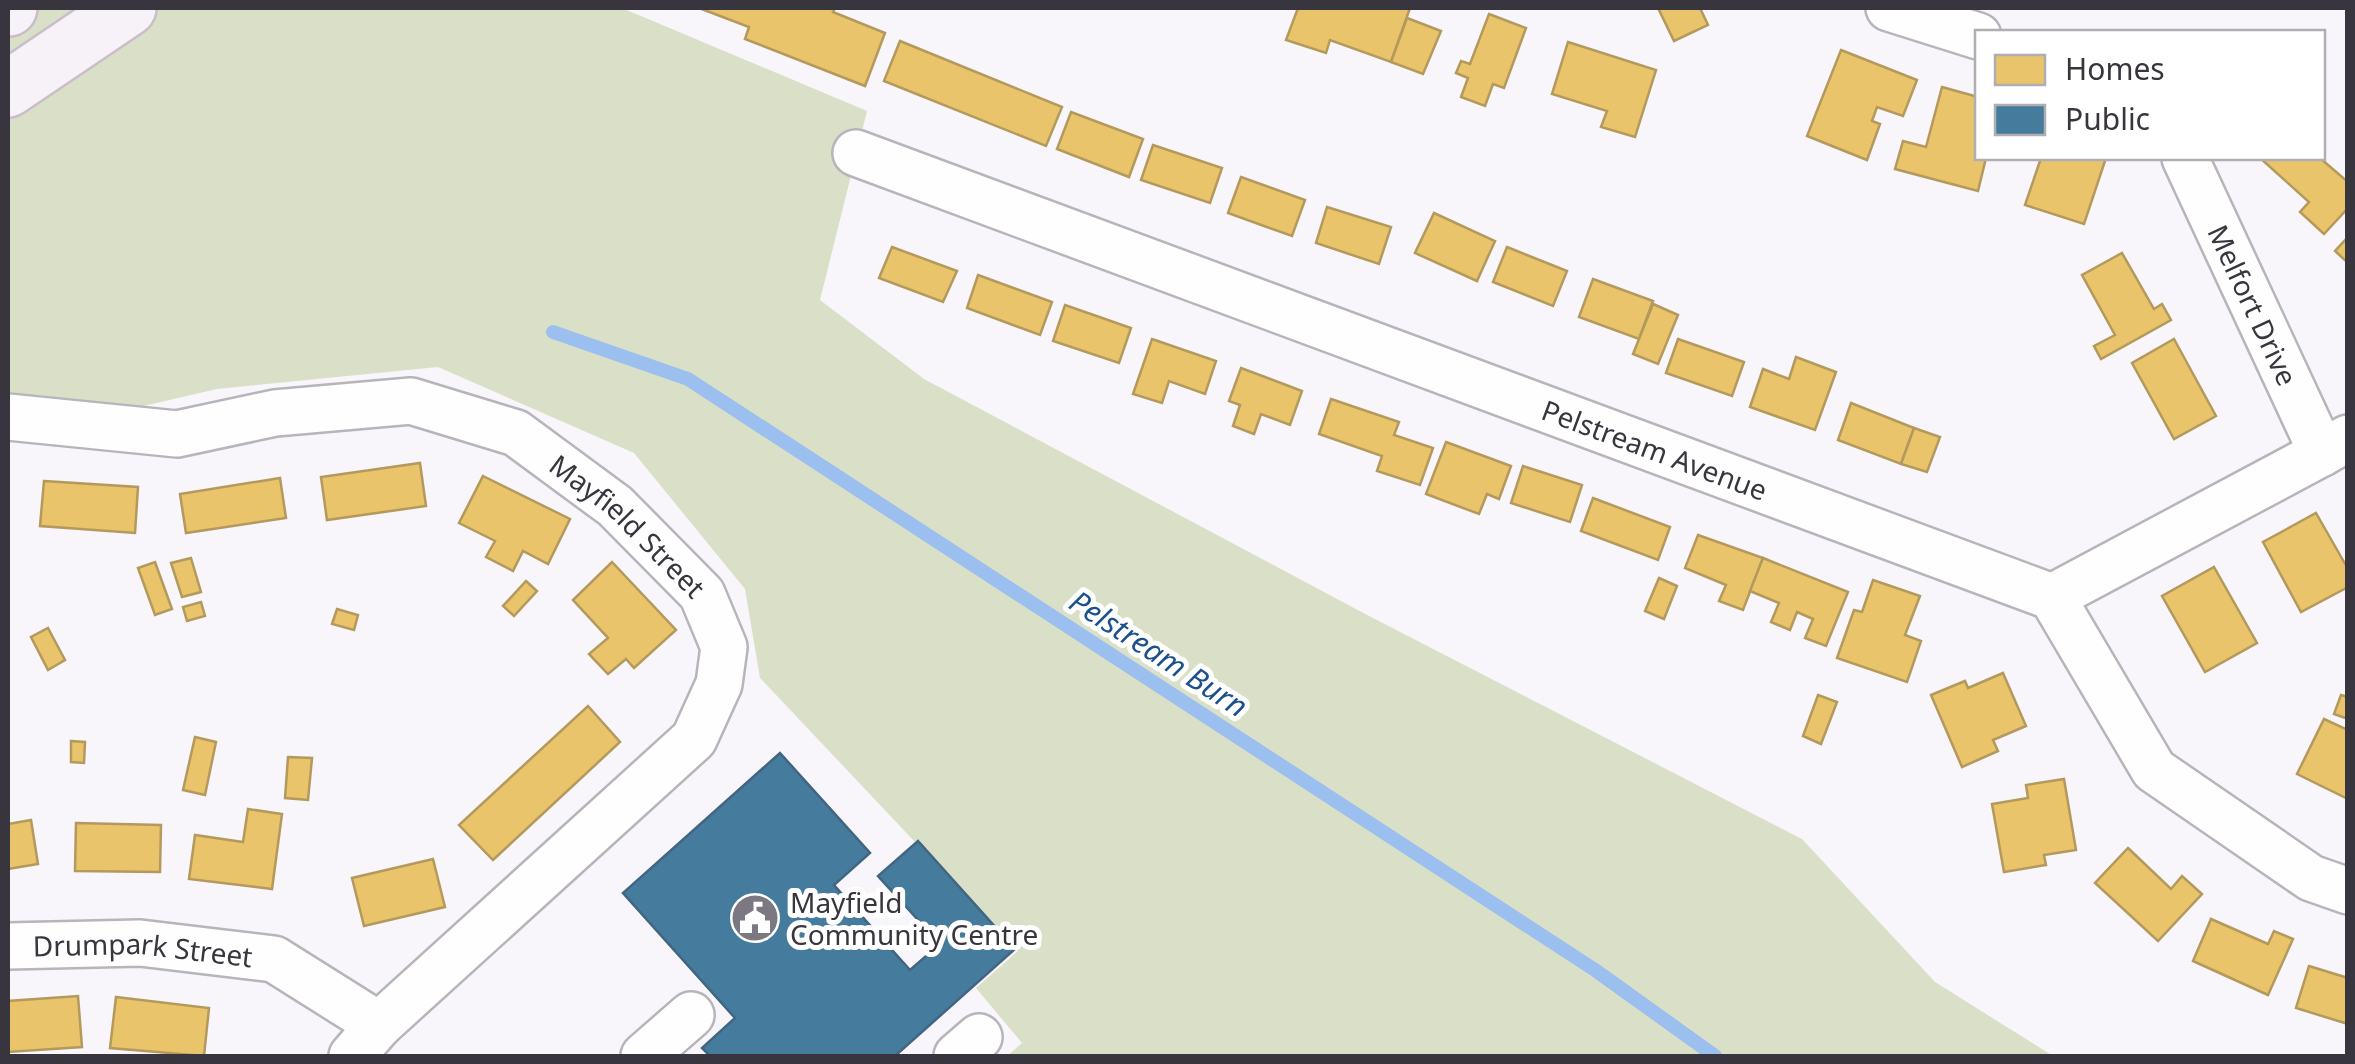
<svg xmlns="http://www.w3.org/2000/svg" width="2355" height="1064" font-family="'Noto Sans',sans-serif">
	<rect width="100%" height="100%" fill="#f8f5fb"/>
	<path fill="#dae0c7" d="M 8,8 L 622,8 L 867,111 L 820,300 L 924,379 L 1371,617 L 1802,839 L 1935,982 L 2053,1056 L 1007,1056 L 1022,1043 L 976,988 L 1018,951 L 760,678 L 745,589 L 634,453 L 438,367 L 217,389 L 126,410 L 8,393 Z"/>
	<g fill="#e9c46a" stroke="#b4995d" stroke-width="2.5">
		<path d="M 699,8 L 835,8 L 833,12 L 885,33 L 865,86 L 745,39 L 749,27 Z"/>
		<path d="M 1298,8 L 1410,8 L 1391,62 L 1330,40 L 1326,53 L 1286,40 Z"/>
		<path d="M 1658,8 L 1700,8 L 1708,25 L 1674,41 Z"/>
		<path d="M 1489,14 L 1526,28 L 1504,88 L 1493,84 L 1485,106 L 1461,97 L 1468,78 L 1456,73 L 1461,61 L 1470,64 Z"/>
		<path d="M 1407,18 L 1441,31 L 1423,74 L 1391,62 Z"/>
		<path d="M 900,41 L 1062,107 L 1046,146 L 884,81 Z"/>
		<path d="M 1568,42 L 1656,70 L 1635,137 L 1601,127 L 1607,111 L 1552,94 Z"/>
		<path d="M 1841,50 L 1917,80 L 1903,116 L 1877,107 L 1872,121 L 1880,124 L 1867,160 L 1807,136 Z"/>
		<path d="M 1942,87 L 1978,97 L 1978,158 L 1986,158 L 1978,191 L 1895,169 L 1903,141 L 1926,147 Z"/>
		<path d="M 1071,112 L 1143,139 L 1129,177 L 1057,149 Z"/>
		<path d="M 1153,145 L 1222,168 L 1210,203 L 1141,180 Z"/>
		<path d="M 2041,158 L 2106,158 L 2084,224 L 2025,205 Z"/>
		<path d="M 2260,158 L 2320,158 L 2348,182 L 2348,208 L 2324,234 L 2300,212 L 2309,202 Z"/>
		<path d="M 1241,177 L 1305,200 L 1292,236 L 1228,213 Z"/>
		<path d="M 1327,207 L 1391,227 L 1379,264 L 1316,243 Z"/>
		<path d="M 1434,213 L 1495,241 L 1477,281 L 1415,253 Z"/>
		<path d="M 2348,237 L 2348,263 L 2335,251 Z"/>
		<path d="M 892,247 L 957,271 L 943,302 L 879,278 Z"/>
		<path d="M 1507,247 L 1567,271 L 1553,306 L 1493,282 Z"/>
		<path d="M 2122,253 L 2154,309 L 2162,304 L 2171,320 L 2101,359 L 2094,346 L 2115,335 L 2082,275 Z"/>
		<path d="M 978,275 L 1052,302 L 1040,335 L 967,308 Z"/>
		<path d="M 1593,279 L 1653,301 L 1639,339 L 1579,317 Z"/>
		<path d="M 1653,304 L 1678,315 L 1658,364 L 1633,354 Z"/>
		<path d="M 1065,305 L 1131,328 L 1119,363 L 1053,341 Z"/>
		<path d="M 1152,339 L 1216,361 L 1205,394 L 1169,381 L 1162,403 L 1133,394 Z"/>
		<path d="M 1678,339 L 1744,362 L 1732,396 L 1666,373 Z"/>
		<path d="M 2174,339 L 2216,416 L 2174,439 L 2132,363 Z"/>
		<path d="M 1796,357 L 1836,372 L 1815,430 L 1750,407 L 1763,369 L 1789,379 Z"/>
		<path d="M 1241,368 L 1302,391 L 1290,425 L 1261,414 L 1254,434 L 1233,426 L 1240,405 L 1229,401 Z"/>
		<path d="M 1331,399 L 1399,422 L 1394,435 L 1433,448 L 1420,485 L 1377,471 L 1382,456 L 1319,434 Z"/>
		<path d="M 1851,403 L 1914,428 L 1901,464 L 1838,440 Z"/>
		<path d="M 1914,428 L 1940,437 L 1927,472 L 1901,464 Z"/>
		<path d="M 1446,442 L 1511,466 L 1499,499 L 1487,494 L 1479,514 L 1426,494 Z"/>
		<path d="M 420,463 L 426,506 L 327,520 L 321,477 Z"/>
		<path d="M 1523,466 L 1582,485 L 1570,522 L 1511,503 Z"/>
		<path d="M 483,476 L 570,519 L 548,564 L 523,551 L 513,571 L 486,557 L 495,541 L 459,523 Z"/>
		<path d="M 280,478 L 286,518 L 186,533 L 180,494 Z"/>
		<path d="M 44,481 L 138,487 L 135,533 L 40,526 Z"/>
		<path d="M 1593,498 L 1670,527 L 1658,560 L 1581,531 Z"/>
		<path d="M 2316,513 L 2348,569 L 2348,587 L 2301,612 L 2263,542 Z"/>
		<path d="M 1698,535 L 1763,558 L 1743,610 L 1719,601 L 1726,585 L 1685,568 Z"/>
		<path d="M 191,558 L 201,592 L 182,597 L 171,563 Z"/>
		<path d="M 1763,558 L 1848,592 L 1826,646 L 1805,638 L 1813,619 L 1797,612 L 1790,630 L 1771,622 L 1779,603 L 1750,591 Z"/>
		<path d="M 155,562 L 172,609 L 155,615 L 138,568 Z"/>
		<path d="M 612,562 L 676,630 L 634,668 L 626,659 L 608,674 L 589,654 L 608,638 L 573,600 Z"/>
		<path d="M 2214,567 L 2257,643 L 2205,672 L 2162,596 Z"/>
		<path d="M 1659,578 L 1677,586 L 1664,619 L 1645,611 Z"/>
		<path d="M 1873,580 L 1920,596 L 1905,635 L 1921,641 L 1907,682 L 1837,658 L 1854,610 L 1862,612 Z"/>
		<path d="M 526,581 L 537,591 L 514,616 L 503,606 Z"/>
		<path d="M 201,602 L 205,616 L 187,621 L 183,607 Z"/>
		<path d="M 337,609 L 358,615 L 354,630 L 332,624 Z"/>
		<path d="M 48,628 L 65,660 L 48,670 L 31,637 Z"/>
		<path d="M 2003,673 L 2026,726 L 1993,740 L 1998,751 L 1962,767 L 1931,695 L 1965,681 L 1968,688 Z"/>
		<path d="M 1818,695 L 1837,702 L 1821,744 L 1803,736 Z"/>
		<path d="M 2341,695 L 2348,697 L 2348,719 L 2334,714 Z"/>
		<path d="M 588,706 L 620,742 L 493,860 L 459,825 Z"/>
		<path d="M 2324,719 L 2348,730 L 2348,799 L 2297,774 Z"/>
		<path d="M 195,737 L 216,742 L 205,795 L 183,790 Z"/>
		<path d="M 71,741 L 85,742 L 84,763 L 71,762 Z"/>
		<path d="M 288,757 L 312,758 L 308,800 L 285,798 Z"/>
		<path d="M 2064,779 L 2076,850 L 2044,855 L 2046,865 L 2004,872 L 1992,804 L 2028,798 L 2026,785 Z"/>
		<path d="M 248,809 L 282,814 L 272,889 L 189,879 L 195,835 L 243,842 Z"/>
		<path d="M 31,820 L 38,864 L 8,869 L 8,824 Z"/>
		<path d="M 76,823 L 161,825 L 160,872 L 75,871 Z"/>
		<path d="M 2128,848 L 2171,889 L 2182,876 L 2202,894 L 2158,941 L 2095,883 Z"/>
		<path d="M 433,859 L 445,907 L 364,926 L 352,878 Z"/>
		<path d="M 2211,919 L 2268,944 L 2274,931 L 2293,939 L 2268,995 L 2193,961 Z"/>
		<path d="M 2309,966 L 2348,978 L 2348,1024 L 2296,1008 Z"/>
		<path d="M 78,996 L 82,1047 L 8,1052 L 8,1001 Z"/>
		<path d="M 116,997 L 209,1008 L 204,1056 L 110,1048 Z"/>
	</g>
	<path fill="#457b9d" stroke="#416681" stroke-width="2.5" d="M 780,753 L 870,853 L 834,885 L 910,970 L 940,944 L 878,876 L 918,841 L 1015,949 L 895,1056 L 710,1056 L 702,1048 L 735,1018 L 623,893 Z"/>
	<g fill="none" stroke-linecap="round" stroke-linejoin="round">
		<path stroke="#9bbfee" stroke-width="14" d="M 553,332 L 688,379 L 1595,970 L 1715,1056"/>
		<g stroke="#b7b4bb" stroke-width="50">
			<g id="minor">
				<path d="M 1889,8 L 1978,36"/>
				<path id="s1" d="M 856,153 L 2052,597 L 2154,770 L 2311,878 L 2348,891"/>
				<path id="s2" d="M 2185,158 L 2322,453 L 2348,438"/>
				<path id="s3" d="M 8,417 L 177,434 L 275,413 L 411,401 L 516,433 L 615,506 L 702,594 L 724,647 L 719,684 L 694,739 L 379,1025 L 352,1056"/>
				<path d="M 2052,597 L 2322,453"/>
				<path id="s4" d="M 8,946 L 140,943 L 274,959 L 379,1025"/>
				<path d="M 644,1056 L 691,1015"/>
				<path d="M 957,1056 L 979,1037"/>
			</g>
		</g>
		<g stroke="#c8beca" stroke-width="60">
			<g id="major">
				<path d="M 8,8 L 9,8"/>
				<path d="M 8,89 L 128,8"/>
			</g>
		</g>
		<use href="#minor" stroke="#fefefe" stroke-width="45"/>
		<use href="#major" stroke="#f6f2f7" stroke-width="55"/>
	</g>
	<defs>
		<g id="civic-disc" transform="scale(2.5)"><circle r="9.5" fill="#7c7881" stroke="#fff"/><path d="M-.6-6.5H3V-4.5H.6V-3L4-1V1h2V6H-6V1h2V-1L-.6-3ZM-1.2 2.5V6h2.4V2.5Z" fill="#fff"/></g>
	</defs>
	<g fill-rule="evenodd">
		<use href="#civic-disc" x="755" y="918"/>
	</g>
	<g text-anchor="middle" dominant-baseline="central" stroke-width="10" stroke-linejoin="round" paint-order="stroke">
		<g font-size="28" fill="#39353f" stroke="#fff">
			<text stroke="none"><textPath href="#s2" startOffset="162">Melfort Drive</textPath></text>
			<text stroke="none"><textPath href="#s1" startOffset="852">Pelstream Avenue</textPath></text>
			<text stroke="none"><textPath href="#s3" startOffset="662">Mayfield Street</textPath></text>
			<text stroke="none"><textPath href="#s4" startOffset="135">Drumpark Street</textPath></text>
		</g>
		<g font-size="28" fill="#39353f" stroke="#fff" text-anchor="start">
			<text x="790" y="902">Mayfield<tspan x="790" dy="32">Community Centre</tspan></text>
		</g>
		<g font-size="30" font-style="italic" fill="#1c518c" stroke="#fff">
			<text transform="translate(1159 653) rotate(33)">Pelstream Burn</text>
		</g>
	</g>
	<rect width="2355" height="1064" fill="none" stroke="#39353f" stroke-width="20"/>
	<rect x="1975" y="30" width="350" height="130" fill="#ffffff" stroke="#b0aeb2" stroke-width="2.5"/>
	<rect x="1995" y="55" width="50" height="30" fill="#e9c46a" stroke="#b0aeb2" stroke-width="2.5"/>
	<text x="2065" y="80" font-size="30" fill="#39353f">Homes</text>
	<rect x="1995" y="105" width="50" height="30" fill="#457b9d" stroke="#b0aeb2" stroke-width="2.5"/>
	<text x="2065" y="130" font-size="30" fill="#39353f">Public</text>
</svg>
